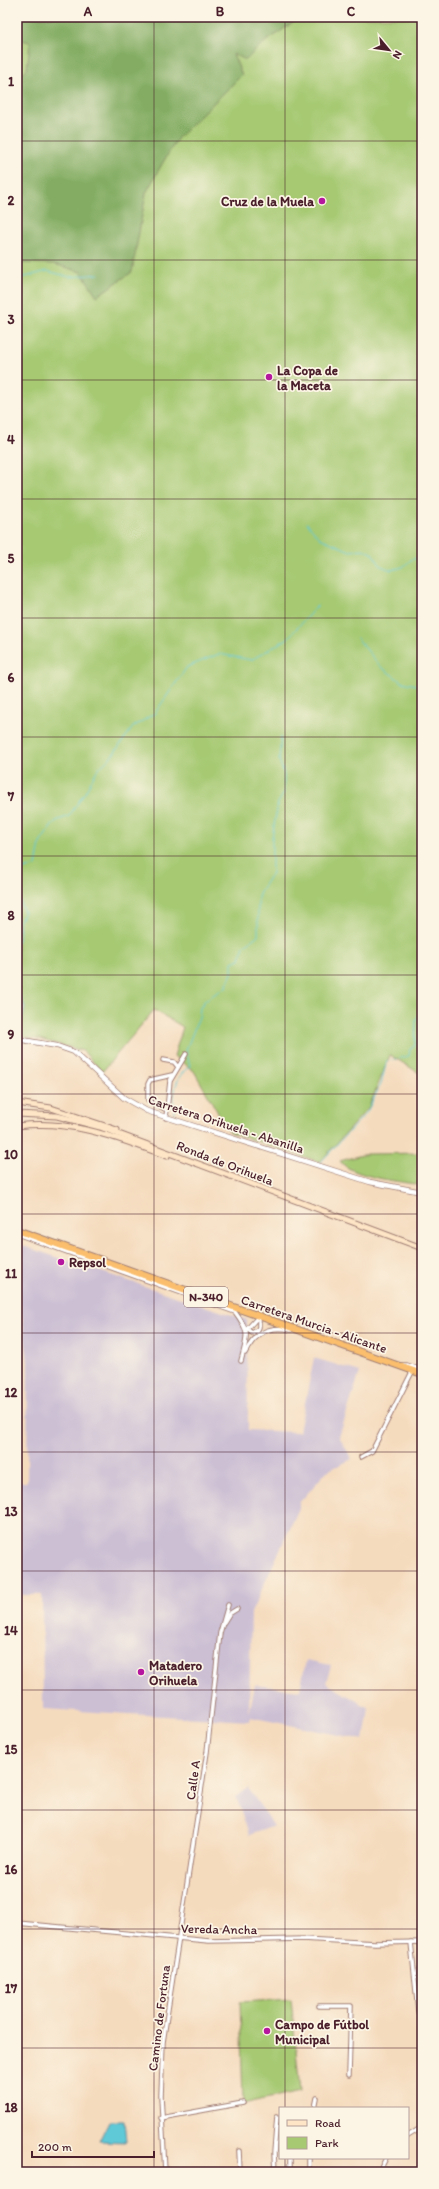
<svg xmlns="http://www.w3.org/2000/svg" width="439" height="2189" font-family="Itim,sans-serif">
	<rect width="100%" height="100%" fill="#fcf5e5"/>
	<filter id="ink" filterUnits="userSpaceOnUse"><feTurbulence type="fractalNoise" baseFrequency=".025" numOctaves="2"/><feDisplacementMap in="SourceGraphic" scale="8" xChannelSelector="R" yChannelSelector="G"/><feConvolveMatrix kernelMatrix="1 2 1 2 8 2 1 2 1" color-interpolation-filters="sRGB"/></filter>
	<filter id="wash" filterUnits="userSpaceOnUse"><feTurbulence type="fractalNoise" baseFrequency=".012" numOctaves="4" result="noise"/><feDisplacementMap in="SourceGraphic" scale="16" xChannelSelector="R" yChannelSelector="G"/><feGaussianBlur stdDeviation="0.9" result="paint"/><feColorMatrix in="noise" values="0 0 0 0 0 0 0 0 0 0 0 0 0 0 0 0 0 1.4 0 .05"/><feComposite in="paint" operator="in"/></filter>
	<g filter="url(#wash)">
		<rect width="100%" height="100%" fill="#f5dbbe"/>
		<g fill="#ccbfd4">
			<path d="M 17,1244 L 247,1320 L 248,1430 L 299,1432 L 314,1358 L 360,1372 L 339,1437 L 352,1459 L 327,1471 L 299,1503 L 299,1508 L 251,1613 L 249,1714 L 255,1685 L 300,1690 L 306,1660 L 331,1665 L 326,1683 L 369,1708 L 364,1740 L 250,1717 L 249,1721 L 43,1709 L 42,1595 L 17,1595 L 17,1482 L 27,1482 L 28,1362 L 17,1272 Z"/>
			<path d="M 248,1788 L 274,1826 L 249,1835 L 236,1796 Z"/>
		</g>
		<g fill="#a6c972" stroke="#78744e">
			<path d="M 17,17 L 422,17 L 422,1151 L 421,1074 L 390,1055 L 369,1107 L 320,1162 L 229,1132 L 194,1071 L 174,1056 L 183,1027 L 154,1010 L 102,1072 L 83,1051 L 42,1040 L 18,1036 L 25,1008 L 17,992 Z"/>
			<path d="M 422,1153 L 422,1185 C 402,1182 351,1177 340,1161 L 366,1154 Z"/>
			<path d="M 291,1999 L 300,2091 L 243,2104 L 240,2002 Z"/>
		</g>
		<path fill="#84ad64" stroke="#676648" d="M 20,17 L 301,17 L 261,45 L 246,60 L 233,54 L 242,75 L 178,138 L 162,164 L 146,193 L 132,272 L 97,296 L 81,272 L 54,264 L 17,263 L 17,78 L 27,69 L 30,42 L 17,39 L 17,22 Z"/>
		<path fill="#5ec9d7" stroke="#547481" d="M 109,2121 L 124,2121 L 126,2142 L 99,2141 Z"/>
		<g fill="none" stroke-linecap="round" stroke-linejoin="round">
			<g stroke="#5ec9d7" stroke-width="1">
				<path d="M 17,277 L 25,277 L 47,271 L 70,277 L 99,274"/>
				<path d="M 307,523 L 320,538 L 350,551 L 363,549 L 372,553 L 381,566 L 391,570 L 403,567 L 412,559 L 422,558"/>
				<path d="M 357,638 L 381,667 L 402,682 L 422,686"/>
				<path d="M 17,873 L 19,870 L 36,866 L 40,843 L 51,827 L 56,821 L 69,816 L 86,791 L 97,770 L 112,756 L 133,727 L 155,713 L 187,667 L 219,654 L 251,660 L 287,639 L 317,606"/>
				<path d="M 17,894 L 24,912 L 19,923 L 20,932 L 17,942"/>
				<path d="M 17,989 L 25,1007 L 17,1035"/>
				<path d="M 174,1113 C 173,1095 174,1077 190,1066 L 186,1050 L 199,1017 L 200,1008 L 205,1000 L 226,987 L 232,973 L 232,962 L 240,959 L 244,946 L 258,935 L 258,897 L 261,890 L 272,873 L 272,838 L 278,803 L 284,793 L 284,774 L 279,760 L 281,737"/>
				<path d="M 320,1163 L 367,1112 L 381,1084 L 387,1061 L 409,1056 L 410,1049 L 415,1044 L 416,1020 L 422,1009"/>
			</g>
		</g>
	</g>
	<g filter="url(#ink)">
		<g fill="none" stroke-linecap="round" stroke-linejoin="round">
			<g stroke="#a07d74" stroke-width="5.5">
				<g id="minor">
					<path d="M 163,1060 L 174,1062 L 178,1067"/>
					<path d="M 167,1110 L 148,1100 L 148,1084 L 150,1080 L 172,1075"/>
					<path d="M 166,1118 L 170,1081 L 186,1054"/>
					<path d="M 17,1234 L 235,1312 C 251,1333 247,1337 241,1361"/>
					<path d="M 257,1330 L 252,1333 L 247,1329 L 259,1316"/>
					<path d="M 257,1332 L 259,1327 L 259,1316"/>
					<path d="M 245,1353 C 255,1333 269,1325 291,1330"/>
					<path d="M 400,1365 L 407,1365 L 422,1370"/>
					<path d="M 361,1457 L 372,1451 L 413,1370"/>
					<path d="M 224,1622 L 229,1614 L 237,1609"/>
					<path d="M 17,1923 L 209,1941 L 302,1939 L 375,1943 L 422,1942"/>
					<path d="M 411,1942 L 418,2011"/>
					<path d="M 319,2006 L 351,2006 L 349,2075"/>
					<path d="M 315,2108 L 317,2098"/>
					<path d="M 161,2118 L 243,2103"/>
					<path d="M 408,2136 L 422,2127"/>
					<path d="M 239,2151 L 240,2172"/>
					<path d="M 309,2158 L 309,2172"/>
					<path d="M 165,2172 L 161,2096 L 163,2042 L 207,1752 L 220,1633 L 228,1605"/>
					<path d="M 275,2172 L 274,2153 L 277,2116"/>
					<path d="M 290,2172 L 290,2158"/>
					<path d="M 379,2172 L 386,2158"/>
				</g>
			</g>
			<g stroke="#a07d74" stroke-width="6">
				<path id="tertiary" d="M 17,1039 L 57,1046 L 74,1052 L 124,1098 L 147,1111 L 370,1182 L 422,1192"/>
			</g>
			<g stroke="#a07d74" stroke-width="7">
				<g id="secondary">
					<path d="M 17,1103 L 51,1108 L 117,1130"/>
					<path d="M 17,1114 L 57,1116 L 100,1127 L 422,1248"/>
					<path d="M 17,1126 C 71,1119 118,1138 167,1156"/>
				</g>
			</g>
			<g stroke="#a07d74" stroke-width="8">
				<path id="trunk" d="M 17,1230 L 422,1374"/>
			</g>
			<use href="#minor" stroke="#fff" stroke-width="3.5"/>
			<use href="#tertiary" stroke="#fff" stroke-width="4.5"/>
			<use href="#secondary" stroke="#fde5c5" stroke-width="5"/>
			<use href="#trunk" stroke="#fabe6d" stroke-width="6"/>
		</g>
	</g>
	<path fill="none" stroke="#4a1f2b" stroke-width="1" stroke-opacity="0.55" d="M 154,17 L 154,2172M 285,17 L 285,2108M 17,141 L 422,141M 17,260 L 422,260M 17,380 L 422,380M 17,499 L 422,499M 17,618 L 422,618M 17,737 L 422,737M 17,856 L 422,856M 17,975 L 422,975M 17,1094 L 422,1094M 17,1214 L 422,1214M 17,1333 L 422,1333M 17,1452 L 422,1452M 17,1571 L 422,1571M 17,1690 L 422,1690M 17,1810 L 422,1810M 17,1929 L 422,1929M 17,2048 L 422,2048M 285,2158 L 285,2172"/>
	<g fill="#b5179e" stroke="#fcf5e5" stroke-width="1.5">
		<circle cx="322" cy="201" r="4"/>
		<circle cx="269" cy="377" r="4"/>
		<circle cx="61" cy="1262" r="4"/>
		<circle cx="141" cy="1672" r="4"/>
		<circle cx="267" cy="2031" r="4"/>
	</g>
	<g text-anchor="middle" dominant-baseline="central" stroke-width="3.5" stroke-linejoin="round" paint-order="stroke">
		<rect fill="#fcf5e5" stroke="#7f5f63" stroke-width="1" x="184" y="1287" width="44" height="20" rx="3"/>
		<g font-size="12" font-weight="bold" fill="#4a1f2b">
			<text x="206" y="1297">N-340</text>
		</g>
		<g font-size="13" font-weight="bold" fill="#4a1f2b" stroke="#fcf5e5" text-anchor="start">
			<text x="314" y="201" text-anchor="end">Cruz de la Muela</text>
			<text x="277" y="370">La Copa de<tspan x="277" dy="15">la Maceta</tspan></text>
			<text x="69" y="1262">Repsol</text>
			<text x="149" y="1665">Matadero<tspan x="149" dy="15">Orihuela</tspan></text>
			<text x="275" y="2024">Campo de Fútbol<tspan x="275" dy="15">Municipal</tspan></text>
		</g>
		<g font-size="13" fill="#4a1f2b" stroke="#fcf5e5">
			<text transform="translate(226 1124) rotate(18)">Carretera Orihuela - Abanilla</text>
			<text transform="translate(225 1163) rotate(21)">Ronda de Orihuela</text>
			<text transform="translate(314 1324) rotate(19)">Carretera Murcia - Alicante</text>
			<text transform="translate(193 1780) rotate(-82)">Calle A</text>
			<text transform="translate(219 1929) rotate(1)">Vereda Ancha</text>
			<text transform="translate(159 2018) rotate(-83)">Camino de Fortuna</text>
		</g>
	</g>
	<rect width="439" height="2189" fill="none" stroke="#fcf5e5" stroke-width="44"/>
	<rect x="279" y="2107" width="130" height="52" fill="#fcf5e5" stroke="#b59f9b"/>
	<rect x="287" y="2120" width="20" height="6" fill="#fde5c5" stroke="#b59f9b"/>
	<text x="315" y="2127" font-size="12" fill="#4a1f2b">Road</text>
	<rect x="287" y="2137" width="20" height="12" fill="#a6c972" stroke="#b59f9b"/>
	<text x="315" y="2147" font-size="12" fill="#4a1f2b">Park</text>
	<g transform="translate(389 50) rotate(119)" stroke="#fcf5e5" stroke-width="3" paint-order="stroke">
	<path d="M0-3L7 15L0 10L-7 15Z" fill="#4a1f2b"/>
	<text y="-6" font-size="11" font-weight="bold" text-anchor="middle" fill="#4a1f2b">N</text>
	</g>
	<path d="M32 2151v6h122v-6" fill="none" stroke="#4a1f2b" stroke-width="2"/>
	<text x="38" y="2151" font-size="12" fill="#4a1f2b" stroke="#fcf5e5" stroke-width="3" paint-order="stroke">200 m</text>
	<rect x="22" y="22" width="395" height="2145" fill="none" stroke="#4a1f2b" stroke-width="1.5"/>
	<g font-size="13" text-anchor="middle" font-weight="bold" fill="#4a1f2b">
		<text x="88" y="16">A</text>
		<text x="220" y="16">B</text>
		<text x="351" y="16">C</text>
		<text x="11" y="86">1</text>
		<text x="11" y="205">2</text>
		<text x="11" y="324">3</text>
		<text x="11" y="444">4</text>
		<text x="11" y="563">5</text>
		<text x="11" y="682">6</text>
		<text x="11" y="801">7</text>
		<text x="11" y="920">8</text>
		<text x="11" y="1039">9</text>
		<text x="11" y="1159">10</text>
		<text x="11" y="1278">11</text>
		<text x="11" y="1397">12</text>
		<text x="11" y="1516">13</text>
		<text x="11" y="1635">14</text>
		<text x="11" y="1754">15</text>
		<text x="11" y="1874">16</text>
		<text x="11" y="1993">17</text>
		<text x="11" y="2112">18</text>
	</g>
</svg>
